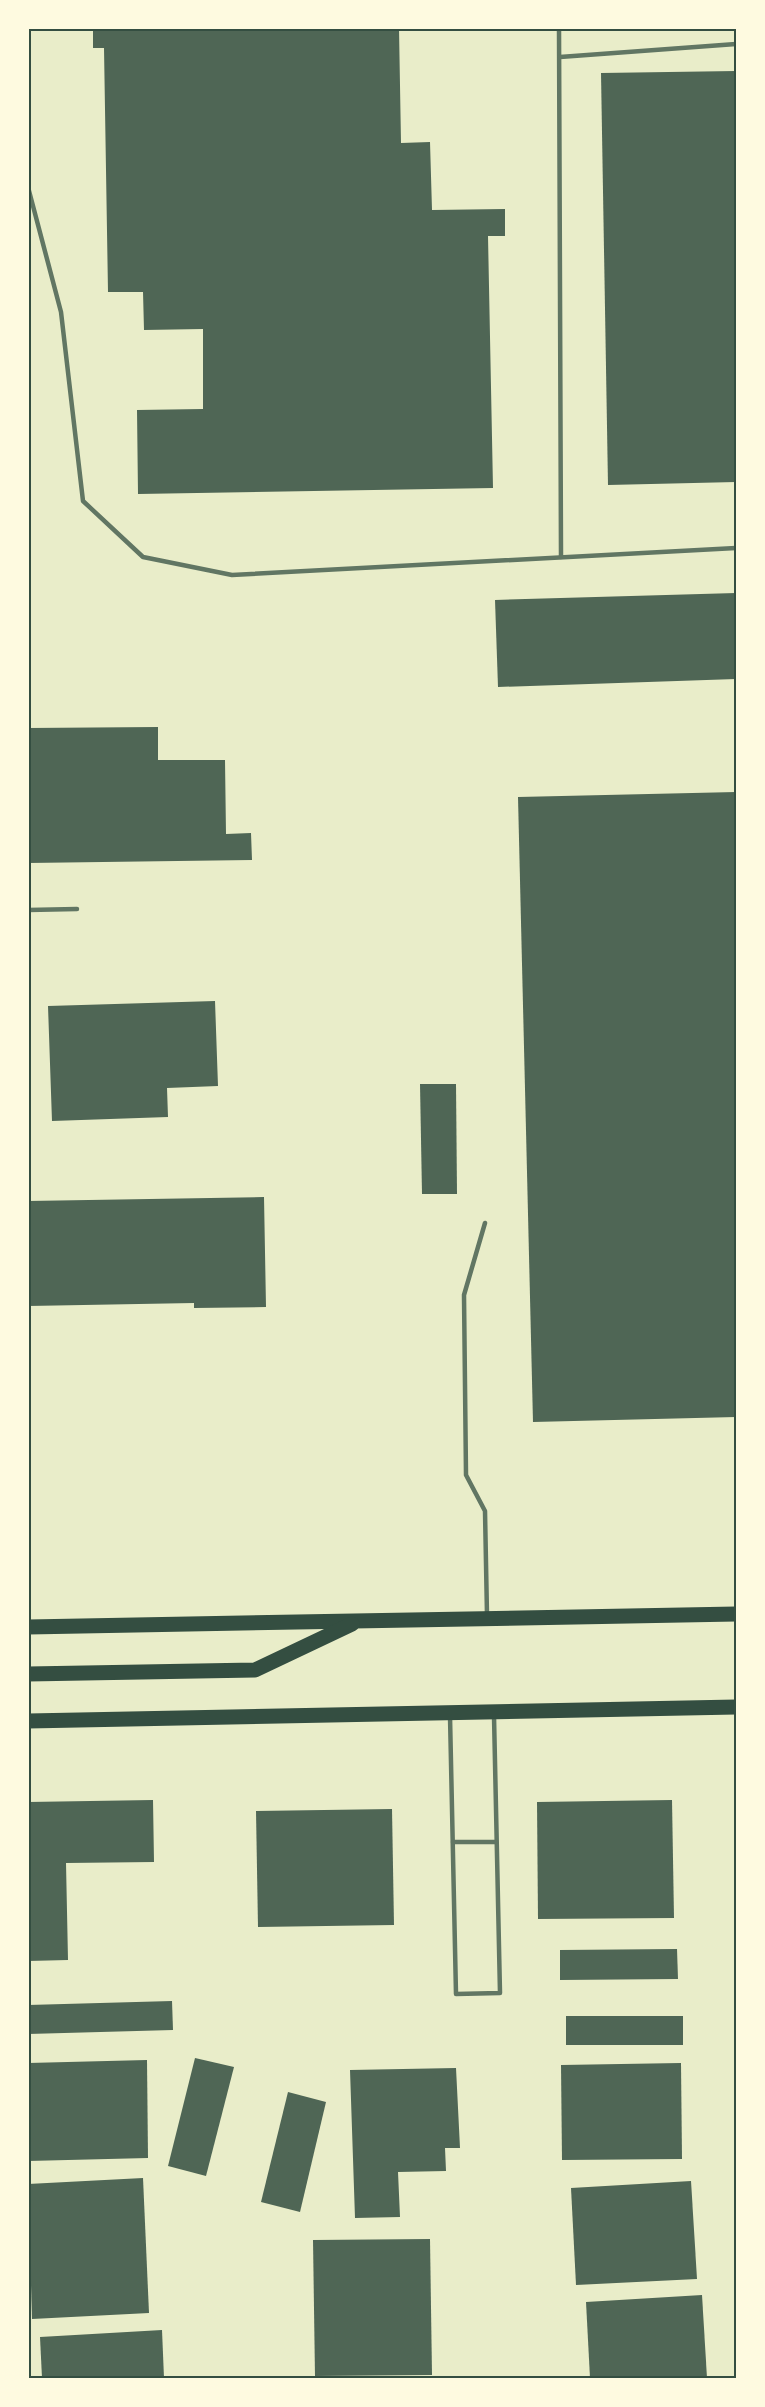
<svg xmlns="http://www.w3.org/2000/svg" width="765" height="2407" font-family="Cabin,sans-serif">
	<rect width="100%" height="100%" fill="#e9edc9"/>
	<g fill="#4f6655">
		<path d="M 93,28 L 399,28 L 401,143 L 430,142 L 432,210 L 505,209 L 505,236 L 488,236 L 493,488 L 138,494 L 137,410 L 203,409 L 203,329 L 144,330 L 143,292 L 108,292 L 104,48 L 93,48 Z"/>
		<path d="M 736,71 L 736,482 L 608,485 L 601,73 Z"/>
		<path d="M 736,593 L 736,679 L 498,687 L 495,600 Z"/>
		<path d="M 158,727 L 158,760 L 225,760 L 226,834 L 251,833 L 252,860 L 28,863 L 28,728 Z"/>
		<path d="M 736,792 L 736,1417 L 533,1422 L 518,797 Z"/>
		<path d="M 215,1001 L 218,1086 L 167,1088 L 168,1117 L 52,1121 L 48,1006 Z"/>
		<path d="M 420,1084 L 456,1084 L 457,1194 L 422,1194 Z"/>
		<path d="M 264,1197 L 266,1307 L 194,1308 L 194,1303 L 28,1306 L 28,1201 Z"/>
		<path d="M 153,1800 L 154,1862 L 66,1863 L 68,1960 L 28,1961 L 28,1802 Z"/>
		<path d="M 672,1800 L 674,1918 L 538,1919 L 537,1802 Z"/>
		<path d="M 392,1809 L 394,1925 L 258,1927 L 256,1811 Z"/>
		<path d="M 677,1949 L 678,1979 L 560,1980 L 560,1950 Z"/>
		<path d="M 172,2001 L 173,2030 L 28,2034 L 28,2005 Z"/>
		<rect x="566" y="2016" width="117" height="29"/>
		<path d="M 195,2058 L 234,2067 L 206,2176 L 168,2166 Z"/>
		<path d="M 147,2060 L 148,2158 L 28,2161 L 28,2063 Z"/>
		<path d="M 681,2063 L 682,2159 L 562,2160 L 561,2065 Z"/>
		<path d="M 456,2068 L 460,2148 L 445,2148 L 446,2171 L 398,2172 L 400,2217 L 355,2218 L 350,2070 Z"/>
		<path d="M 288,2092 L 326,2102 L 300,2212 L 261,2202 Z"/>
		<path d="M 143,2178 L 149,2313 L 32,2319 L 28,2184 Z"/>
		<path d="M 691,2181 L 697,2279 L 576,2285 L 571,2188 Z"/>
		<path d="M 430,2239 L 432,2375 L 315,2376 L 313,2240 Z"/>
		<path d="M 702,2295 L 707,2378 L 590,2378 L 586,2302 Z"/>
		<path d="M 162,2330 L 164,2378 L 42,2378 L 40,2337 Z"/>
	</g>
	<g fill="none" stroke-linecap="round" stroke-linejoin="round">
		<g stroke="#617663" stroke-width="4.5">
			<path d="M 559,28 L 561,557"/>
			<path d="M 560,57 L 736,44"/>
			<path d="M 28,187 L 61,312 L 83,501 L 143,557 L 232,575 L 736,548"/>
			<path d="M 28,910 L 77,909"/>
			<path d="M 485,1223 L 464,1295 L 466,1475 L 485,1511 L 487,1615"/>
			<path d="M 450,1716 L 456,1994 L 500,1993 L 494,1716"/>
			<path d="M 453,1842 L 496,1842"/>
		</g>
		<g stroke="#344e41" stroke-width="15">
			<path d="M 28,1627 L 736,1614"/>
			<path d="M 28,1674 L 255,1670 L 352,1624"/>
			<path d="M 28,1721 L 736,1707"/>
		</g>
	</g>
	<rect width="765" height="2407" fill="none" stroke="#fefae0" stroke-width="60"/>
	<rect x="30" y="30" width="705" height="2347" fill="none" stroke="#344e41" stroke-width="2"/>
</svg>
